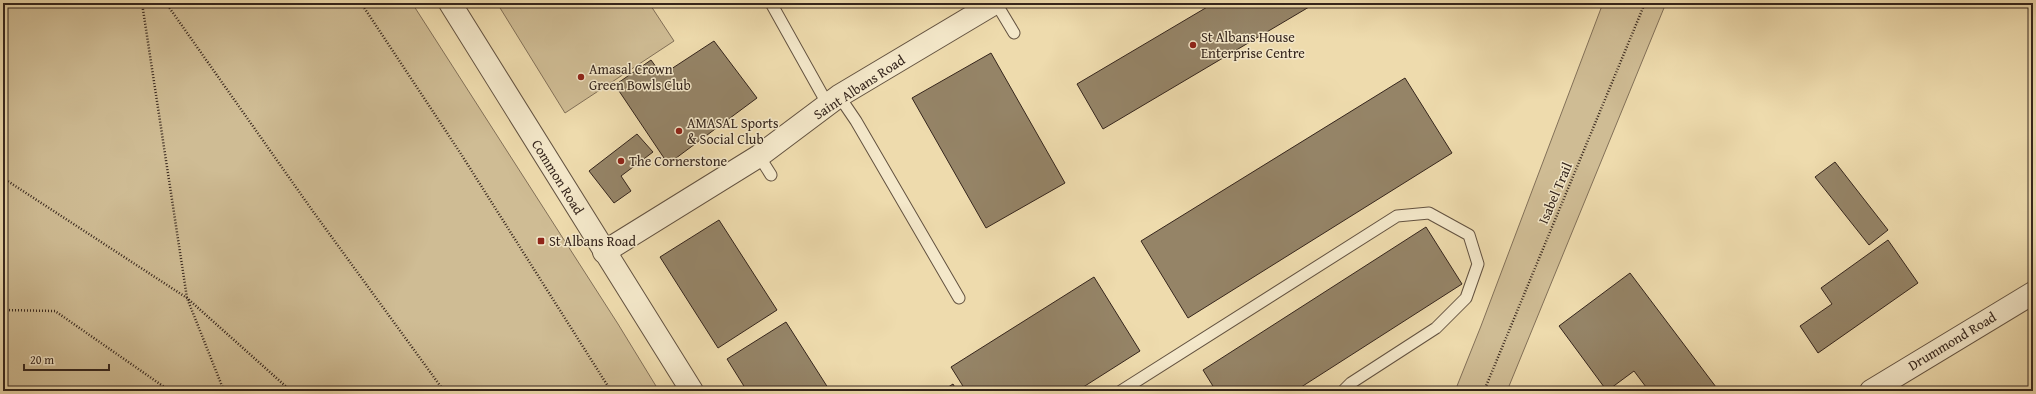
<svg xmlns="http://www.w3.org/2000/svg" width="2036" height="394" font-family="'Gentium Book Plus',serif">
	<rect width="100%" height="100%" fill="#eedbad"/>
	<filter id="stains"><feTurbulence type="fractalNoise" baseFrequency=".005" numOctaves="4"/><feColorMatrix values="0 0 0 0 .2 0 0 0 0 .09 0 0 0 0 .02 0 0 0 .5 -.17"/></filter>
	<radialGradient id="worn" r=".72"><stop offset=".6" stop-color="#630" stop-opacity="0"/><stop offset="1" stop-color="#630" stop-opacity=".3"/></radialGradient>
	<g fill="#cfbc94" stroke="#827058">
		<path d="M 3,3 L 412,3 L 618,324 L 659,391 L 3,391 Z"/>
		<path d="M 497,3 L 649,3 L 674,41 L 565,113 Z"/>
		<path d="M 1603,3 L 1666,3 L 1507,391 L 1455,391 L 1481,326 Z"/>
	</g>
	<g fill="#958467" stroke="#35251c">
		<path d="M 1214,3 L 1307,3 L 1309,7 L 1103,129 L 1077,84 Z"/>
		<path d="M 714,41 L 757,98 L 668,164 L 615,85 L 651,60 L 662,75 Z"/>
		<path d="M 991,53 L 1065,183 L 986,228 L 912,98 Z"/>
		<path d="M 1405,78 L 1452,153 L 1188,318 L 1141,241 Z"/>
		<path d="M 637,134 L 653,152 L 621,176 L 631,191 L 614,203 L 589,171 Z"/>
		<path d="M 1835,162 L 1888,230 L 1869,245 L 1815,177 Z"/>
		<path d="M 719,220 L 777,310 L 718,348 L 660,257 Z"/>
		<path d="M 1426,227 L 1462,284 L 1295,391 L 1216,391 L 1203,370 Z"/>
		<path d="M 1888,240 L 1918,283 L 1818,353 L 1800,326 L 1832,304 L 1821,288 Z"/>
		<path d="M 1630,273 L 1719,391 L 1649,391 L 1634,371 L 1607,391 L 1559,326 Z"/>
		<path d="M 1094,277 L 1140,351 L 1077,391 L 966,391 L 951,367 Z"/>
		<path d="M 786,322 L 830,391 L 747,391 L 727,359 Z"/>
		<path d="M 953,384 L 957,391 L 942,391 Z"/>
	</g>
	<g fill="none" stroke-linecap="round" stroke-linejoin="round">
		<g stroke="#635240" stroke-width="13">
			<g id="service">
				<path d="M 771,3 L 828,105"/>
				<path d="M 996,3 L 1014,33"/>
				<path d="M 839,96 L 856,121 L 959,298"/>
				<path d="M 759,156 L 771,175"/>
				<path d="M 1121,391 L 1397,216 L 1429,213 L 1469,235 L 1478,264 L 1466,298 L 1436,328 L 1351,383 L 1343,391"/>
			</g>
		</g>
		<g stroke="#635240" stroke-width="24">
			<g id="minor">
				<path d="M 604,252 L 759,156 L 839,96 L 995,3"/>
				<path d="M 1871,391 L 2033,293"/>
			</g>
		</g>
		<g stroke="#635240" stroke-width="24">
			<path id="tertiary" d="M 450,3 L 692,391"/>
		</g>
		<g stroke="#35251c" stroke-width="2.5" stroke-dasharray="1 2" stroke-linecap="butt">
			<path d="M 142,3 L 187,298 L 224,391"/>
			<path d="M 166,3 L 312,210 L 444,391"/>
			<path d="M 361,3 L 461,154 L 611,391"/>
			<path d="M 3,178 L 187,298 L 291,391"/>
			<path d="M 3,310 L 55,311 L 170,391"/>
			<path d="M 1484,391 L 1645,3"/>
		</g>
		<use href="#service" stroke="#f4e8ca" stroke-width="11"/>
		<use href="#minor" stroke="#f4e8ca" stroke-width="22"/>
		<use href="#tertiary" stroke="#f4e8ca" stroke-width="22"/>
	</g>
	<g fill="#8f2418" stroke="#f4e8ca" stroke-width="1.5">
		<circle cx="1193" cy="45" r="4"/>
		<circle cx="581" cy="77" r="4"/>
		<circle cx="679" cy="131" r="4"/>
		<circle cx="621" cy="161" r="4"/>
		<rect x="537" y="237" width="8" height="8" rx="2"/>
	</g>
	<g text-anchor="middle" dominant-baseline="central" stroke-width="3" stroke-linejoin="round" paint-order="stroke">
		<g font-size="14" fill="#35251c" stroke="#f4e8ca" text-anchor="start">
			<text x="1201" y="37">St Albans House<tspan x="1201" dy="16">Enterprise Centre</tspan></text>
			<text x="589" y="69">Amasal Crown<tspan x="589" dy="16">Green Bowls Club</tspan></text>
			<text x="687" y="123">AMASAL Sports<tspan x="687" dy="16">&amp; Social Club</tspan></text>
			<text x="629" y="161">The Cornerstone</text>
			<text x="549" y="241">St Albans Road</text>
		</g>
		<g font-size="14" fill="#35251c" stroke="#f4e8ca">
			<text transform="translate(859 87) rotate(-33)">Saint Albans Road</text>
			<text transform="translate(558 177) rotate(58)">Common Road</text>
			<text transform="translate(1555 193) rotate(-67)">Isabel Trail</text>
			<text transform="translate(1952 341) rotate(-31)">Drummond Road</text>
		</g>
	</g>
	<rect width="2036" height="394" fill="none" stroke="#eedbad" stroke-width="16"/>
	<rect x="4" y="4" width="2028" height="386" fill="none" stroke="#35251c" stroke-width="2"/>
	<rect x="8" y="8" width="2020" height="378" fill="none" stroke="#35251c"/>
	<path d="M24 364v6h85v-6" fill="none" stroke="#35251c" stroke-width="2"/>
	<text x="30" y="364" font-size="12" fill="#35251c" stroke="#f4e8ca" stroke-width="3" paint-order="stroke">20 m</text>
	<rect width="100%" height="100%" filter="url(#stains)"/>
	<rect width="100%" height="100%" fill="url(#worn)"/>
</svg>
